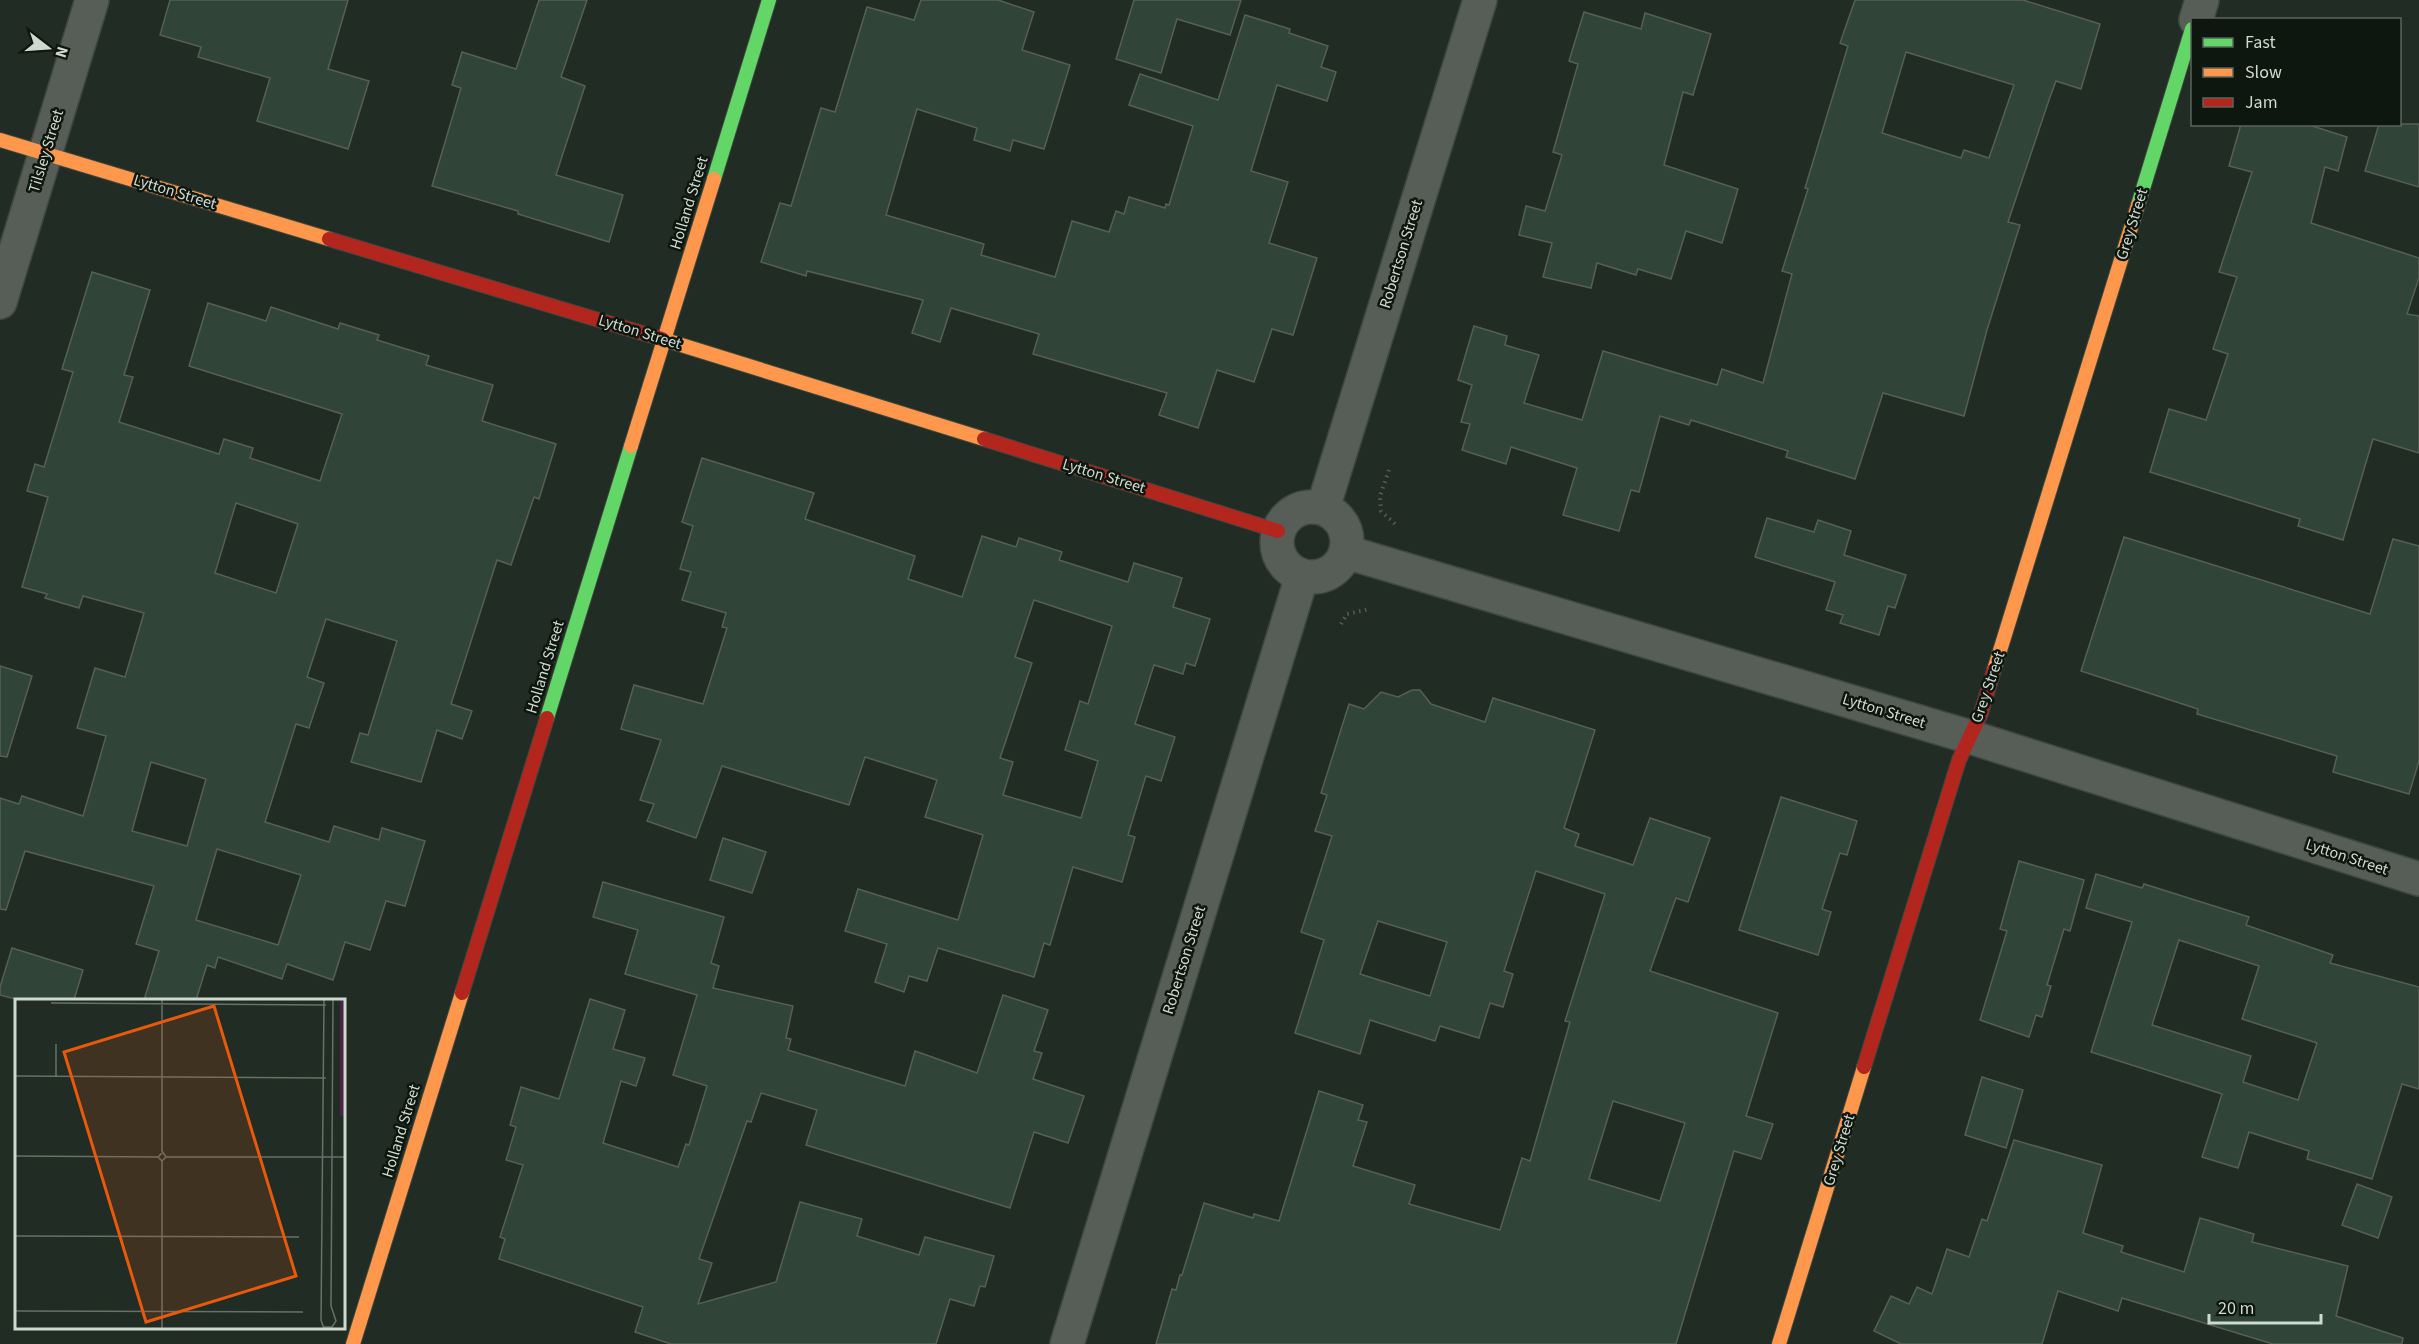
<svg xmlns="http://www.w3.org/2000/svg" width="2419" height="1344" font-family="'Source Sans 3',sans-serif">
	<rect width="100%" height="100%" fill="#212c24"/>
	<g fill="#314438" stroke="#555f58" stroke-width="1.5" fill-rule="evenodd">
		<path d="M 170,0 L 348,0 L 328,69 L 369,81 L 348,149 L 257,121 L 270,78 L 198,57 L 201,47 L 160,35 Z"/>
		<path d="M 539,0 L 587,0 L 561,77 L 585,86 L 556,175 L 623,195 L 609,242 L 518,214 L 518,211 L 432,186 L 461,88 L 452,85 L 462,52 L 516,69 Z"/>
		<path d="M 921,0 L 998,0 L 1034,12 L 1022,50 L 1070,65 L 1044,149 L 1013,140 L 1010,151 L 974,140 L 977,128 L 917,109 L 886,215 L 984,244 L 981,255 L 1055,277 L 1072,221 L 1109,232 L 1116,211 L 1124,214 L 1129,197 L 1165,208 L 1166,204 L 1169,205 L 1193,126 L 1129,105 L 1140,74 L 1218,100 L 1245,15 L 1290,29 L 1289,33 L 1328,46 L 1321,67 L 1336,72 L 1327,101 L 1277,85 L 1251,171 L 1288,182 L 1269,243 L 1317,258 L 1293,335 L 1272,329 L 1254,382 L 1217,370 L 1198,428 L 1159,415 L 1167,393 L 1033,354 L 1039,334 L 951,308 L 940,342 L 912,333 L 923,300 L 807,271 L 806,276 L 761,262 L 780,203 L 791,206 L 821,108 L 835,112 L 867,7 L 914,20 Z"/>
		<path d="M 1134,0 L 1241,0 L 1230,35 L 1177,19 L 1161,73 L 1116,59 Z"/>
		<path d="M 1855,0 L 2023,0 L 2100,24 L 2081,89 L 2056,81 L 2050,97 L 2008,222 L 2020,225 L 1987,330 L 1964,416 L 1883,393 L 1855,479 L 1786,457 L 1788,451 L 1691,420 L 1689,425 L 1660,416 L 1639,492 L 1631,490 L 1619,531 L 1563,515 L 1577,468 L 1511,447 L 1506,464 L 1462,450 L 1470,424 L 1461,422 L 1472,385 L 1458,380 L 1474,326 L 1507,336 L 1505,345 L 1539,355 L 1524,403 L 1582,420 L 1603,351 L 1717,385 L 1722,369 L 1763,383 L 1792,274 L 1782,271 L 1808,189 L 1805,188 L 1848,46 L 1840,43 ZM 1906,52 L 2014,85 L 1989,158 L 1964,150 L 1961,158 L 1882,133 Z"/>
		<path d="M 1584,12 L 1641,29 L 1645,13 L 1711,34 L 1693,95 L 1683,92 L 1664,165 L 1738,189 L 1722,243 L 1686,231 L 1671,279 L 1638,269 L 1636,275 L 1597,263 L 1591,288 L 1543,277 L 1552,243 L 1519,235 L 1526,206 L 1545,211 L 1562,155 L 1553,152 L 1578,64 L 1569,61 Z"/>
		<path d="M 2241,124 L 2306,124 L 2347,137 L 2338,171 L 2325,167 L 2311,223 L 2419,258 L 2419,278 L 2407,314 L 2419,316 L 2419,453 L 2373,439 L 2343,540 L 2298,526 L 2300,519 L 2150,472 L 2169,409 L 2206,420 L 2228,354 L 2213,349 L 2237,277 L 2219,272 L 2252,172 L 2229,166 Z"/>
		<path d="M 2379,124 L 2419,124 L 2419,187 L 2365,171 Z"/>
		<path d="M 92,272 L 150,290 L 124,375 L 133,377 L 119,422 L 219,454 L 224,439 L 253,448 L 250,458 L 320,481 L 342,414 L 189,366 L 208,303 L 266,321 L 271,307 L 338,329 L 340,323 L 379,335 L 377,340 L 429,356 L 426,365 L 493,385 L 482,421 L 556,444 L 539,499 L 534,497 L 511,565 L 497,560 L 451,704 L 472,711 L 462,739 L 437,730 L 421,782 L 351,762 L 360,733 L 368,735 L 397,641 L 326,619 L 307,677 L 324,683 L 309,728 L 296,724 L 265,822 L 329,842 L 334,826 L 379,840 L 382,828 L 425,841 L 405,906 L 386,901 L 370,950 L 345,942 L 333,980 L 287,964 L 282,979 L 218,957 L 215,968 L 207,965 L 196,1000 L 144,1000 L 159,951 L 136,944 L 154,886 L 25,851 L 6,910 L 0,909 L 0,798 L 19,804 L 22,796 L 83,816 L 106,736 L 77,728 L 95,668 L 125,677 L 144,613 L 83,596 L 79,608 L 45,598 L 47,594 L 22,587 L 48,497 L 27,491 L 35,464 L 44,467 L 73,372 L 62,369 ZM 236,503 L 298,524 L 276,593 L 215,573 ZM 151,762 L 206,779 L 187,846 L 132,831 ZM 217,849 L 301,875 L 278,945 L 196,920 Z"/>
		<path d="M 702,458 L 814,493 L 805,519 L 915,556 L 908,579 L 962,597 L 982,536 L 1016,547 L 1019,538 L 1062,552 L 1059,560 L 1128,582 L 1134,563 L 1182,578 L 1173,607 L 1210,619 L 1195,666 L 1186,663 L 1183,674 L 1154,665 L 1135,724 L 1175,737 L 1161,781 L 1146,776 L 1128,835 L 1135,837 L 1122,882 L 1073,867 L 1050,945 L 1044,943 L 1034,977 L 938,948 L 927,981 L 909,976 L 904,992 L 875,982 L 887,944 L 845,931 L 858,889 L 958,920 L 983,835 L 925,817 L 937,780 L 865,757 L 849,805 L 722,766 L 696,838 L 647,821 L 654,804 L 640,800 L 661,740 L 621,729 L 634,685 L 703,704 L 727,628 L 722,627 L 726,613 L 682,600 L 691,572 L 680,569 L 693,526 L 682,522 ZM 1034,600 L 1112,626 L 1088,704 L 1080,701 L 1065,750 L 1098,761 L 1081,818 L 1003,795 L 1013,762 L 1000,758 L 1032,663 L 1015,657 Z"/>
		<path d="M 1767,518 L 1814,532 L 1818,520 L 1851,531 L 1844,555 L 1906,575 L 1895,608 L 1888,606 L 1879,635 L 1840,623 L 1843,615 L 1826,610 L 1835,582 L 1755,557 Z"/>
		<path d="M 2124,537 L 2370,614 L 2393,539 L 2419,546 L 2419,761 L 2409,794 L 2333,772 L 2337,756 L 2197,714 L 2198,709 L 2081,671 Z"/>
		<path d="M 0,666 L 32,676 L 7,757 L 0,756 Z"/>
		<path d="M 1412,690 L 1420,690 L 1431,704 L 1485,722 L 1493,698 L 1595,730 L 1564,828 L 1579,834 L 1575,846 L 1633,865 L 1650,818 L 1710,838 L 1688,902 L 1676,898 L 1650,971 L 1778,1013 L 1746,1116 L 1773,1124 L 1761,1159 L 1734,1151 L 1676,1344 L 1156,1344 L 1172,1289 L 1176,1290 L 1180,1275 L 1182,1275 L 1204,1203 L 1253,1218 L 1254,1214 L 1279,1221 L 1319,1091 L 1363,1105 L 1358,1120 L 1367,1122 L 1353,1166 L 1415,1185 L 1409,1204 L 1500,1230 L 1522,1158 L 1530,1161 L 1570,1022 L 1565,1021 L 1605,894 L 1536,871 L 1504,971 L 1513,974 L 1503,1007 L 1490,1003 L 1479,1038 L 1440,1026 L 1435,1041 L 1370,1020 L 1360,1054 L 1295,1033 L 1324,940 L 1301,932 L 1332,836 L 1315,831 L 1327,795 L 1321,793 L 1349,704 L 1364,709 L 1381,692 L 1398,697 ZM 1378,921 L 1447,942 L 1430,996 L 1360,974 ZM 1613,1101 L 1685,1123 L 1660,1201 L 1589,1179 Z"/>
		<path d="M 1781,797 L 1857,821 L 1847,855 L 1840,853 L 1822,909 L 1831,912 L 1818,955 L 1739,930 Z"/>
		<path d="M 723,838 L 766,852 L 752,893 L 710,880 Z"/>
		<path d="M 2019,861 L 2084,880 L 2070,931 L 2064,929 L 2047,985 L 2051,986 L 2042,1017 L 2036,1015 L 2029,1037 L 1980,1020 L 2007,931 L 2000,929 Z"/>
		<path d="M 2096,874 L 2142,888 L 2144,884 L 2249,917 L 2246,925 L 2333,955 L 2330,963 L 2419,987 L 2419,1089 L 2402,1084 L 2372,1179 L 2307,1159 L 2309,1151 L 2249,1132 L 2238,1168 L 2202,1157 L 2222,1094 L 2091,1052 L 2132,922 L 2086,908 ZM 2179,940 L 2259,966 L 2242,1019 L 2317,1043 L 2298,1100 L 2243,1082 L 2251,1056 L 2152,1025 Z"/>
		<path d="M 603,882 L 724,917 L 711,963 L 719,966 L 713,988 L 793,1006 L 786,1038 L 791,1039 L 788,1050 L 905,1086 L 915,1051 L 977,1073 L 1003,995 L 1048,1010 L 1034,1051 L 1042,1053 L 1033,1079 L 1084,1096 L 1068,1143 L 1034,1132 L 1010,1208 L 806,1145 L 817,1110 L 761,1093 L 751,1122 L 747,1121 L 699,1259 L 712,1263 L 698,1304 L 776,1282 L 800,1202 L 862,1219 L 857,1236 L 919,1255 L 925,1237 L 994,1256 L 985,1287 L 980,1286 L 974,1306 L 950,1299 L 936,1344 L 671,1344 L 635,1332 L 643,1307 L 499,1259 L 505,1239 L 500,1237 L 523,1165 L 506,1160 L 516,1127 L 510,1125 L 521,1087 L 559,1099 L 590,999 L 625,1010 L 613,1049 L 645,1058 L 636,1086 L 621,1081 L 603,1143 L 678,1167 L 686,1144 L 689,1145 L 707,1086 L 673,1075 L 697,995 L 625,974 L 638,930 L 593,917 Z"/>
		<path d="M 12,948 L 83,970 L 74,1000 L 19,1000 L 0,995 L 0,987 Z"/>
		<path d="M 1982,1077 L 2023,1090 L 2006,1148 L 1965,1135 Z"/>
		<path d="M 2014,1140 L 2102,1165 L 2083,1233 L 2123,1246 L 2121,1252 L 2184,1272 L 2200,1218 L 2254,1234 L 2252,1242 L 2348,1266 L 2336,1316 L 2403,1338 L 2402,1344 L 2273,1344 L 2122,1298 L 2118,1311 L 2058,1291 L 2042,1344 L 1901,1344 L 1874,1331 L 1891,1296 L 1909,1304 L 1917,1287 L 1932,1294 L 1947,1249 L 1969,1257 L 1982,1219 L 1987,1221 Z"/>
		<path d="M 2357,1184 L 2392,1197 L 2378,1238 L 2342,1225 Z"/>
	</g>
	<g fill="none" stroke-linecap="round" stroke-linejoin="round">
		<g stroke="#3e473f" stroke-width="36">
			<g id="street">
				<path d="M 2196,20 L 2202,0"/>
				<path d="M 0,302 L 92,0"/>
				<circle cx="1312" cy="542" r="35"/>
				<path d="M 1323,508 L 1480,0"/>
				<path d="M 1346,552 L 1970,737 L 2419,879"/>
				<path d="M 1067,1344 L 1302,576"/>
			</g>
		</g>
		<g stroke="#3e473f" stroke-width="16">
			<g id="fast">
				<path d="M 714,179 L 769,0"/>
				<path d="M 2138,205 L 2192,29"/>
				<path d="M 547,718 L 631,446"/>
			</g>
		</g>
		<g stroke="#3e473f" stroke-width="16">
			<g id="slow">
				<path d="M 0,140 L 329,239"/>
				<path d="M 662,339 L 984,439"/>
				<path d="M 631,446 L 714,179"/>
				<path d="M 1994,670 L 2138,205"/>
				<path d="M 353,1344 L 462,993"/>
				<path d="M 1779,1344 L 1864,1067"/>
			</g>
		</g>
		<g stroke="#3e473f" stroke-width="16">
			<g id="jam">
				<path d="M 329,239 L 662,339"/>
				<path d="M 984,439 L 1278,531"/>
				<path d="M 462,993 L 547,718"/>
				<path d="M 1864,1067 L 1959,760 L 1981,713 L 1994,670"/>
			</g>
		</g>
		<g stroke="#555c56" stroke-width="4" stroke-dasharray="1.5 4.5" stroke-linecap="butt">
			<path d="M 1389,470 L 1380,496 L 1381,511 L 1395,524"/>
			<path d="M 1341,624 L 1347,614 L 1370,609"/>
		</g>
		<use href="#street" stroke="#575e58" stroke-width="33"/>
		<use href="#fast" stroke="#63d668" stroke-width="14"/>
		<use href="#slow" stroke="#ff974d" stroke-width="14"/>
		<use href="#jam" stroke="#b3261e" stroke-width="14"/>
	</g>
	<g text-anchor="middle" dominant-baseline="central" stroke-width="5" stroke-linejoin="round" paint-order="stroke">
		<g font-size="16" fill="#ced9cf" stroke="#0d160f">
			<text transform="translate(46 151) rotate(-73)">Tilsley Street</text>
			<text transform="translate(175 192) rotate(17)">Lytton Street</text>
			<text transform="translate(689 203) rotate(-73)">Holland Street</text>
			<text transform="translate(2132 224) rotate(-73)">Grey Street</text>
			<text transform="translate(1401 254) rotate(-73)">Robertson Street</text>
			<text transform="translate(640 332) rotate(17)">Lytton Street</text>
			<text transform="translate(1104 476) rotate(17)">Lytton Street</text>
			<text transform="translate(545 667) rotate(-73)">Holland Street</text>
			<text transform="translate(1988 687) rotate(-71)">Grey Street</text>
			<text transform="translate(1884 711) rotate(17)">Lytton Street</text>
			<text transform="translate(2347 857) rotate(18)">Lytton Street</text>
			<text transform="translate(1184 960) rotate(-73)">Robertson Street</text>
			<text transform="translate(401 1131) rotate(-73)">Holland Street</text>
			<text transform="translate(1839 1150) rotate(-73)">Grey Street</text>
		</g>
	</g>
	<g transform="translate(15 999)">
		<rect width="330" height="330" fill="#212c24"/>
		<path d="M 325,0 L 330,0 L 330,117 L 325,117 Z" fill="#4d2246"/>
		<path fill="none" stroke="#667168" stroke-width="1.5" d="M 36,4 L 311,6M 41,45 L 41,77M 0,77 L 311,79M 147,154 L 143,158 L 147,162 L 151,158 L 147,152 L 147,0M 0,157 L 143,158M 151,158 L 330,158M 147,162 L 147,330M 0,237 L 284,238M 0,312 L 288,313M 309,328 L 317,328 L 321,322 L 316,307 L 318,0M 309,330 L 306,321 L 309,0"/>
		<path fill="#e8590c" fill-opacity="0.15" stroke="#e8590c" stroke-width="3" d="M 199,7 L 281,277 L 131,323 L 49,53 Z"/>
		<rect width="330" height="330" fill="none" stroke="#ced9cf" stroke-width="3"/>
	</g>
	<rect x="2191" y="18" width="210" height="108" fill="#0d160f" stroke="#5a645c" stroke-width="1.5"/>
	<rect x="2203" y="38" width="30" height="9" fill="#63d668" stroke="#5a645c" stroke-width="1.5"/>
	<text x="2245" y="48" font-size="18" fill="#ced9cf">Fast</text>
	<rect x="2203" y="68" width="30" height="9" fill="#ff974d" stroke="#5a645c" stroke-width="1.5"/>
	<text x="2245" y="78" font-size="18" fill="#ced9cf">Slow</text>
	<rect x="2203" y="98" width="30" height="9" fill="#b3261e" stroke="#5a645c" stroke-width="1.5"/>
	<text x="2245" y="108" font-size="18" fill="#ced9cf">Jam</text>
	<g transform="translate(48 48) rotate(107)" stroke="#0d160f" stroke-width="4.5" paint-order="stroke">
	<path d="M0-4.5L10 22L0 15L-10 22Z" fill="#ced9cf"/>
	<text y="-9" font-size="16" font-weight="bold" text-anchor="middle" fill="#ced9cf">N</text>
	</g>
	<path d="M2209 1314v9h112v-9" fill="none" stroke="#ced9cf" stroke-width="3"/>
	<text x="2218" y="1314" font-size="18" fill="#ced9cf" stroke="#0d160f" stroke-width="4.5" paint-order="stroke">20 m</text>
</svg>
